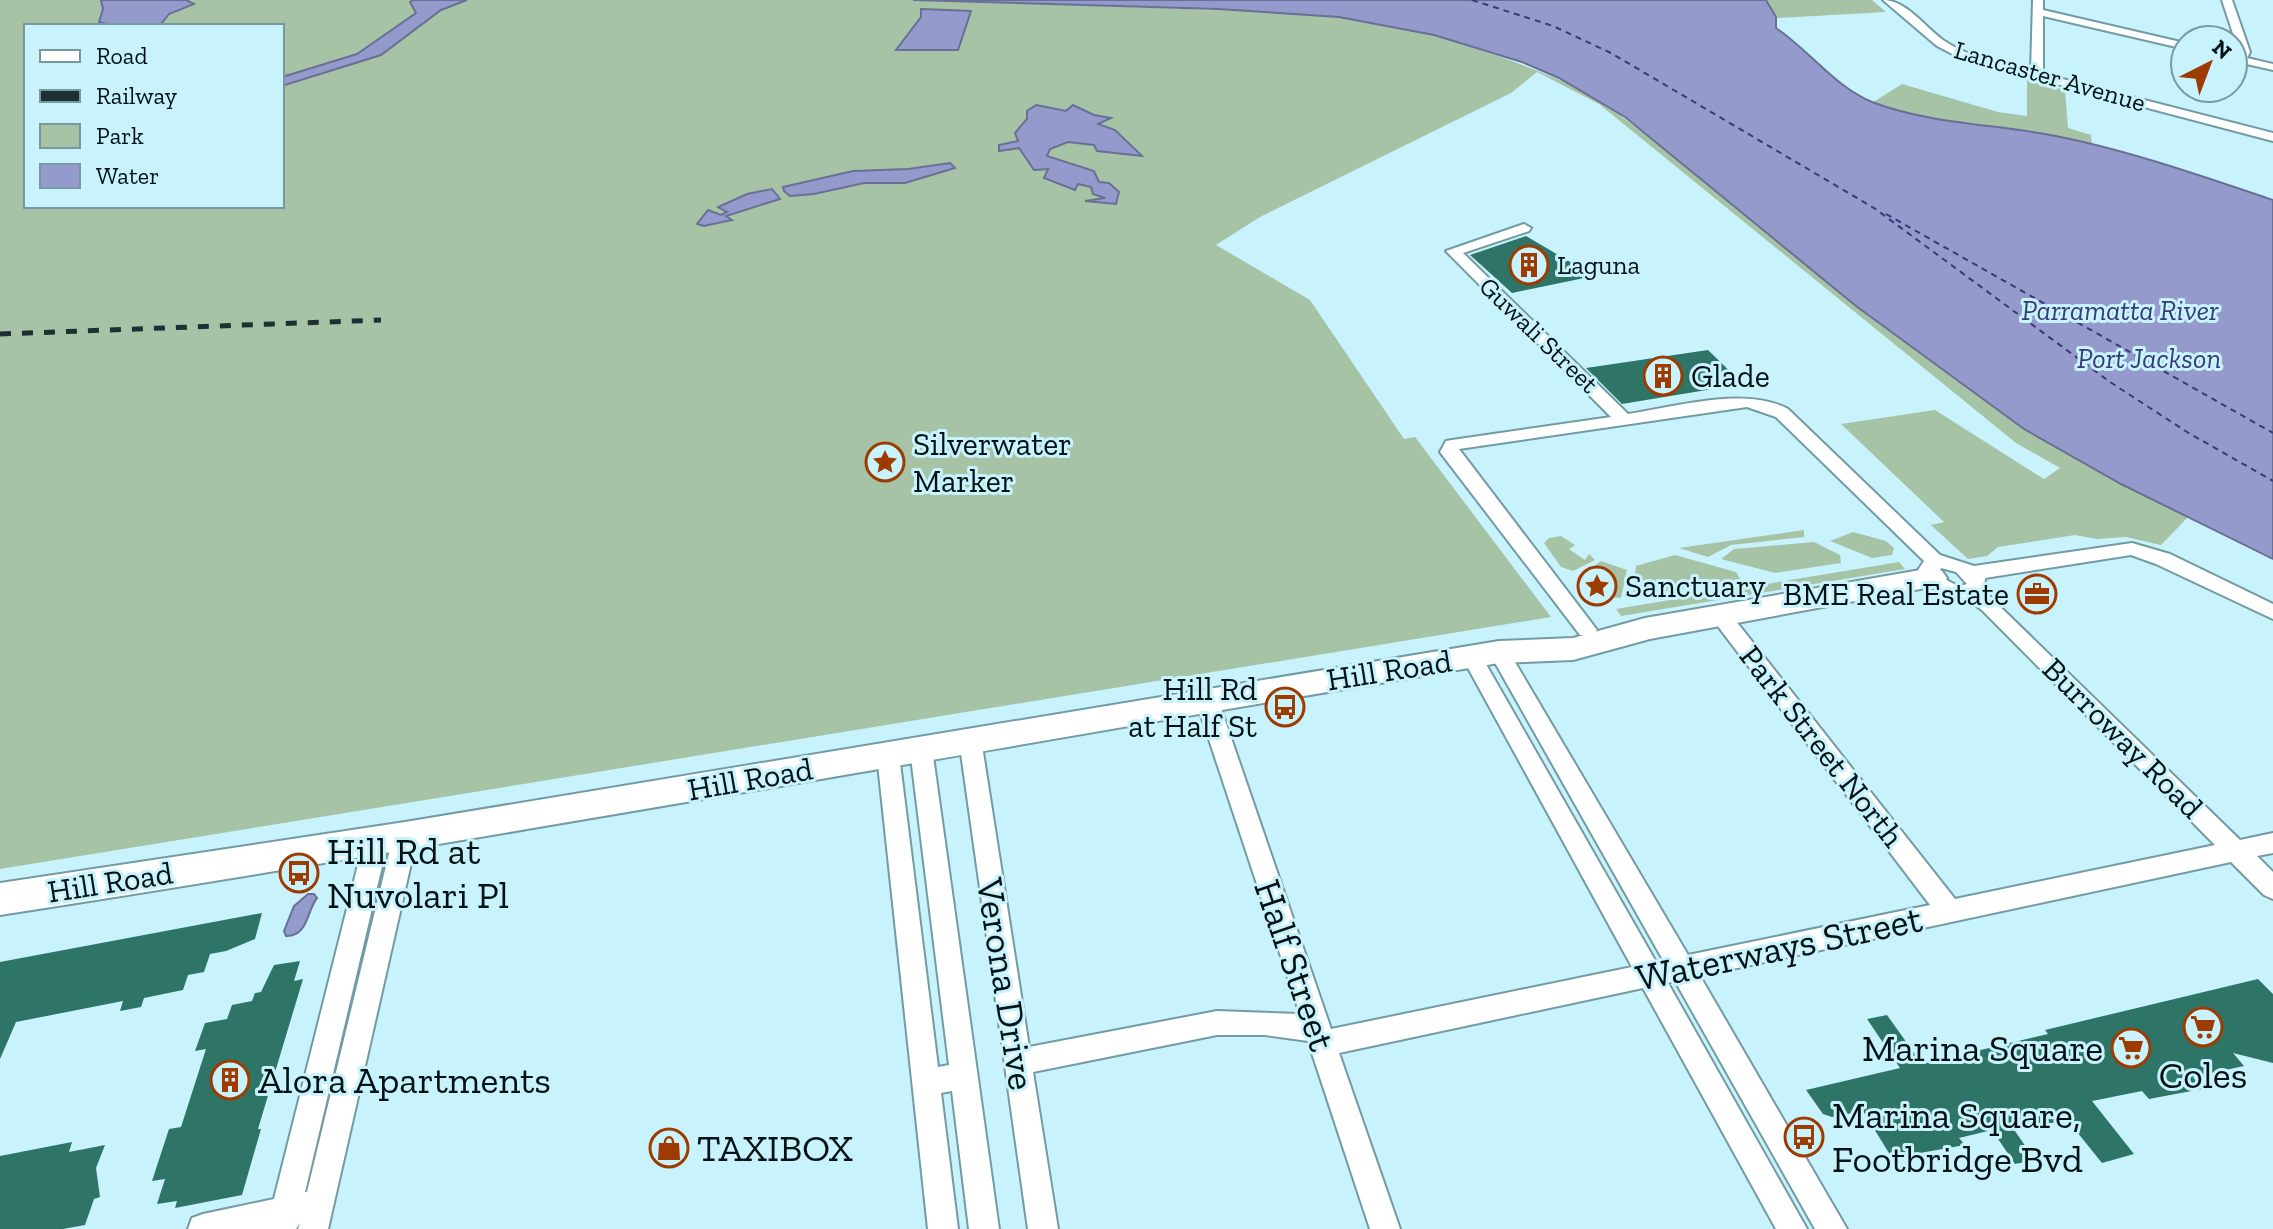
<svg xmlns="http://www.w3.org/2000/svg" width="2273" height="1229" viewBox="0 0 2273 1229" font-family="'Zilla Slab',serif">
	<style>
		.green { fill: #a7c3a6; fill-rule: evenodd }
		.water { fill: #949acc; stroke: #687195; stroke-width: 2 }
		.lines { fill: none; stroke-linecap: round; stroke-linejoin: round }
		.ferry { stroke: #393a78; stroke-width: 2; stroke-dasharray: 6 5; stroke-linecap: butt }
		.building { fill: #2f7567 }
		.street-casing { stroke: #729ba3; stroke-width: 4 }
		.secondary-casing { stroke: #729ba3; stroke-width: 4 }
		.street { fill: #fff; fill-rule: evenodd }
		.secondary { fill: #fff; fill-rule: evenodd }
		.rail { stroke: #1d3034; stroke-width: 5; stroke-dasharray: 11 11; stroke-linecap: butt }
		.labels { text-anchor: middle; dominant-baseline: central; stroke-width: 6; stroke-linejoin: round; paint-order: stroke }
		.far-street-label { font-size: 26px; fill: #031215; stroke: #c8f3fc }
		.far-poi-label { font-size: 26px; fill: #031215; stroke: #c8f3fc; text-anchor: start }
		.far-water-label { font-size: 28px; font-style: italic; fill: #393a78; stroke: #c8f3fc }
		.poi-label { font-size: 32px; fill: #031215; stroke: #c8f3fc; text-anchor: start }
		.street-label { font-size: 32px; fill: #031215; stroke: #c8f3fc }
		.near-poi-label { font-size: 38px; fill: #031215; stroke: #c8f3fc; text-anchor: start }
		.near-street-label { font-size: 38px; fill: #031215; stroke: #c8f3fc }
	</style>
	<rect width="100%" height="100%" fill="#c8f3fc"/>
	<g class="green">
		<path d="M0 0H917L1279 12 1339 17 1434 35 1504 58 1578 87 1594 96 2099 472 2188 517 2161 545 2126 537 2097 539 2075 535 1998 547 1987 556 1968 559 1931 525 1944 522 1841 424 1935 410 2044 479 2060 468 2016 443 1599 104 1537 72 1511 93 1260 217 1216 245 1310 300 1404 439 1415 437 1551 617 0 869ZM26 26H282V206H26Z"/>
		<polygon points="1765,0 1872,0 1886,12 1776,18"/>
		<polygon points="2027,80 2065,90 2068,128 2091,135 2092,145 2054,136 1846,113 1872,103 1902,84 1998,112 2027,116"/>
		<polygon points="1804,530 1804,537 1731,545 1708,557 1679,548"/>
		<polygon points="1853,532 1886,541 1894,548 1892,555 1872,558 1830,541"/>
		<polygon points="1561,536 1575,545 1569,549 1585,560 1589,554 1595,560 1573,571 1561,567 1544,543 1549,538"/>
		<polygon points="1814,542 1840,555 1841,563 1775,573 1721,559 1734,549"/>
		<polygon points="1675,555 1736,572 1740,579 1637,596 1633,593 1636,566"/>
		<polygon points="1601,561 1627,570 1621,598 1592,595 1577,579"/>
		<polygon points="1899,562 1905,569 1621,616 1616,609"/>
	</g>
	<g class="water">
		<polygon points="101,0 186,0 194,4 169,14 161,24 114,26 99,22 103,9"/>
		<polygon points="413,0 467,0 441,10 381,55 282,86 282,77 357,54 416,13 410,2"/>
		<path d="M913 0H1766L1776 17V28C1809 50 1835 87 1872 102 1927 123 1988 124 2045 134 2122 148 2199 175 2273 200V559L2121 484 2024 429 1856 306 1625 117 1559 78 1522 62 1434 35 1339 17 1218 9Z"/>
		<polygon points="921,9 971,11 958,50 896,50 921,17"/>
		<polygon points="1036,105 1066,111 1073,105 1094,115 1111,118 1098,124 1115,130 1142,156 1097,151 1094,145 1068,142 1050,149 1047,156 1094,171 1099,182 1109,183 1119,192 1116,204 1085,201 1105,198 1093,194 1091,187 1078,184 1075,190 1044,178 1048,169 1034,170 1019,148 999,151 999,145 1018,141 1015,133 1027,119 1027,111"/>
		<polygon points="950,163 955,168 905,183 864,183 814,194 790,196 784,191 783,187 853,171 908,169"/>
		<polygon points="772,189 780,199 726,216 732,220 704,226 697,224 708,210 721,215 727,212 718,207 747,194"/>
		<path d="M308 894H314L317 898C307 910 308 937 286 936L284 931 294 906Z"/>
	</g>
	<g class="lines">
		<g class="ferry">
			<polyline points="1472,0 1553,26 1611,53 1874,208 2110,382 2187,432 2273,481"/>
			<polyline points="1886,214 2273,433"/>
		</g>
	</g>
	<g class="building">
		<polygon points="1526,236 1594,276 1512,293 1470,255"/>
		<polygon points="1708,350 1743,384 1622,404 1586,368"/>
		<polygon points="262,913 255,939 226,951 210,954 204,972 188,975 183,990 144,998 141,1007 120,1011 123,1001 16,1022 0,1059 0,962"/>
		<polygon points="300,961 294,981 303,979 258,1129 261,1129 242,1195 175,1208 177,1201 157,1204 165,1179 152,1181 169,1129 181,1127 206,1049 195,1051 205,1023 227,1019 232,1005 252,1001 255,993 261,992 274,965"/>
		<polygon points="2258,979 2273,994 2273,1063 2233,1053 2244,1066 2193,1077 2202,1089 2149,1099 2142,1091 2092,1101 2134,1154 2102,1163 2073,1127 2061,1121 2015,1131 2035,1160 2015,1164 1992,1130 1959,1138 1965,1145 1892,1158 1863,1111 1832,1117 1823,1114 1806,1090 1900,1068 1867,1019 1887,1015 1922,1064 2048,1034 2045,1030"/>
		<polygon points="72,1142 69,1152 105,1145 96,1168 100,1197 94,1199 85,1225 63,1229 0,1229 0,1156"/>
	</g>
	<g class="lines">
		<defs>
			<g id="street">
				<path d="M1883 0C1906 0 1925 27 1943 40 1969 58 2002 63 2031 71L2033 0H2043V10L2185 43V49L2043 16V74L2273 133V141L1962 59 1937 46Z"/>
				<polygon points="2222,0 2232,0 2250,52 2247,58 2273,64 2273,70 2233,61 2233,55 2239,52"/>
				<path d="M1524 224 1531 228 1529 231 1463 253 1628 414C1675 407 1745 386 1788 409L1940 555 1974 566 2132 543 2170 554 2273 604V619L2156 564 2131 555 1985 578 1984 591 2240 840 2273 833V853L2257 856 2273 872V899L2264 895 2231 862 1700 976 1847 1229H1815L1675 981 1668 983 1807 1229H1776L1643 988 1339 1053 1400 1229H1370L1308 1041 1265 1035H1217L1033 1072 1058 1229H1028L959 739 962 733 970 730 978 733 981 739 1029 1047 1217 1011 1300 1014 1196 700 1199 694H1215L1218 700 1331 1029 1632 967 1462 657 1465 652H1479L1656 962 1663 960 1489 652 1492 647H1506L1688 955 1930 905 1714 621 1711 616 1721 609 1728 611 1955 899 2215 845 1982 610C1958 591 1936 603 1918 570L1924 561 1776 417 1747 407 1459 449 1597 630 1594 635H1580L1440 452 1446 441 1452 440 1611 417 1446 251ZM1941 568 1956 572 1967 584C1956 588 1947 581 1939 573Z"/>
				<polygon points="921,740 929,743 932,749 999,1229 969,1229 952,1091 941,1093 958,1229 928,1229 877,755 880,749 888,746 896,749 899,755 938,1067 949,1065 910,749 913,743"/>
				<polygon points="405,827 413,830 417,837 328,1229 298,1229 300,1223 296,1229 188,1229 192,1218 203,1214 274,1199 364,841 368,834 376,831 384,834 388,841 305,1192 307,1192 393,837 397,830"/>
			</g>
			<path id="secondary" d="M1932 568 1942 571 1947 578 1942 585 1650 639 1573 660 1499 663C999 747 501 837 0 915V883L405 822 1499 641 1573 638 1645 618Z"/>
		</defs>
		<use href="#street" class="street-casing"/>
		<use href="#secondary" class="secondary-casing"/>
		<use href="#street" class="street"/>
		<use href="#secondary" class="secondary"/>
		<polyline class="rail" points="0,334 381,320"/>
	</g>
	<defs>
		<symbol id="building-ring" viewBox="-11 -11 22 22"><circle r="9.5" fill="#c8f3fc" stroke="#9e3b00" stroke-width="1.5"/><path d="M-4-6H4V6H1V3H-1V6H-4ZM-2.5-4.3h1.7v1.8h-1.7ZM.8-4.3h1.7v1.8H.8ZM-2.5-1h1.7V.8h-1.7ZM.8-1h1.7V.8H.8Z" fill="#9e3b00"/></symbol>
		<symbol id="sight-ring" viewBox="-11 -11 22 22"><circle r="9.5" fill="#c8f3fc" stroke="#9e3b00" stroke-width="1.5"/><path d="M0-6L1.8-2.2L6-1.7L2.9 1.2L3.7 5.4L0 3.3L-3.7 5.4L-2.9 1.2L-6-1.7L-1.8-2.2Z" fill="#9e3b00"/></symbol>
		<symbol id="office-ring" viewBox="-11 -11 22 22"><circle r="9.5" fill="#c8f3fc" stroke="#9e3b00" stroke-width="1.5"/><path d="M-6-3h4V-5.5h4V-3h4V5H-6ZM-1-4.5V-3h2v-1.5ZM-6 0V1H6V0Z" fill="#9e3b00"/></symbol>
		<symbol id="bus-ring" viewBox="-11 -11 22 22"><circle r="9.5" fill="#c8f3fc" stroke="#9e3b00" stroke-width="1.5"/><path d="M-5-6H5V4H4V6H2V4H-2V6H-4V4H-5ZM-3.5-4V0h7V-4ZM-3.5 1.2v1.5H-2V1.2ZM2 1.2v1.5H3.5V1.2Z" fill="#9e3b00"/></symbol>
		<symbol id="supermarket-ring" viewBox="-11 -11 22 22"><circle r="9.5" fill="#c8f3fc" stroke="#9e3b00" stroke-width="1.5"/><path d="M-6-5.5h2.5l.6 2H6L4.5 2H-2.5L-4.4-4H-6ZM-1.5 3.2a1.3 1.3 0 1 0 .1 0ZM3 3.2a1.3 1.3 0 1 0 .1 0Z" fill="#9e3b00"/></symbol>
		<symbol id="shop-ring" viewBox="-11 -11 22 22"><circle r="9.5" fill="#c8f3fc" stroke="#9e3b00" stroke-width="1.5"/><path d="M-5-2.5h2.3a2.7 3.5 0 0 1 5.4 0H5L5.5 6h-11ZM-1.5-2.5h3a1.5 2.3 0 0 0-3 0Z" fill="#9e3b00"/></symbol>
	</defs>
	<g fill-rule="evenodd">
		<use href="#building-ring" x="1507" y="243" width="44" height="44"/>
		<use href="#building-ring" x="1641" y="354" width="44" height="44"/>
		<use href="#sight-ring" x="863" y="440" width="44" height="44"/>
		<use href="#sight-ring" x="1575" y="564" width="44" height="44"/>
		<use href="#office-ring" x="2015" y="572" width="44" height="44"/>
		<use href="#bus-ring" x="1263" y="685" width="44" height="44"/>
		<use href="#bus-ring" x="277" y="851" width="44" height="44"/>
		<use href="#supermarket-ring" x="2181" y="1005" width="44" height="44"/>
		<use href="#supermarket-ring" x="2109" y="1026" width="44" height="44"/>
		<use href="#building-ring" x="208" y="1058" width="44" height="44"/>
		<use href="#bus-ring" x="1782" y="1115" width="44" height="44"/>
		<use href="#shop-ring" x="647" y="1126" width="44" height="44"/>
	</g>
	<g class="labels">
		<g class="far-street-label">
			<text transform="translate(2050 76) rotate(16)">Lancaster Avenue</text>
			<text transform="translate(1539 335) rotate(44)">Guwali Street</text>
		</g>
		<g class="far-poi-label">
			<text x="1557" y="265">Laguna</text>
		</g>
		<g class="far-water-label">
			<text x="2120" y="310">Parramatta River</text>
			<text x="2149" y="358">Port Jackson</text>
		</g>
		<g class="poi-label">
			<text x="1691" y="376">Glade</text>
			<text x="913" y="444">Silverwater<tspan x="913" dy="37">Marker</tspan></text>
			<text x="1625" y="586">Sanctuary</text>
			<text x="2009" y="594" text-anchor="end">BME Real Estate</text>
			<text x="1257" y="689" text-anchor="end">Hill Rd<tspan x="1257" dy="37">at Half St</tspan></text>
		</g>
		<g class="street-label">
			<text transform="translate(1389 670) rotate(-9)">Hill Road</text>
			<text transform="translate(2123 738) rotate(45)">Burroway Road</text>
			<text transform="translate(1822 746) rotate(52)">Park Street North</text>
			<text transform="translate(750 779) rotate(-10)">Hill Road</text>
			<text transform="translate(110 882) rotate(-9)">Hill Road</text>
		</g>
		<g class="near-poi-label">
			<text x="327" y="851">Hill Rd at<tspan x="327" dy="44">Nuvolari Pl</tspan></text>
			<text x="2103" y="1048" text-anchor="end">Marina Square</text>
			<text x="2203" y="1075" text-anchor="middle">Coles</text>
			<text x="258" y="1080">Alora Apartments</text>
			<text x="1832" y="1115">Marina Square,<tspan x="1832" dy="44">Footbridge Bvd</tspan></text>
			<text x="697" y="1148">TAXIBOX</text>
		</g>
		<g class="near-street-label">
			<text transform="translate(1779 948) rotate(-12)">Waterways Street</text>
			<text transform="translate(1295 965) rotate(71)">Half Street</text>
			<text transform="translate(1006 984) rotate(81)">Verona Drive</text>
		</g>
	</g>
	<rect x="24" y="24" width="260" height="184" fill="#c8f3fc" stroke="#7999a0" stroke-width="2"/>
	<rect x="40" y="50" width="40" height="12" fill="#ffffff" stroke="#7999a0" stroke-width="2"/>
	<text x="96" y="64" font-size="24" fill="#031215">Road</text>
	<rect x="40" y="90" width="40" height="12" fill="#1d3034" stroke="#7999a0" stroke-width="2"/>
	<text x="96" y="104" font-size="24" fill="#031215">Railway</text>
	<rect x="40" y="124" width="40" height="24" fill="#a7c3a6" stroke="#7999a0" stroke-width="2"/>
	<text x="96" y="144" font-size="24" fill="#031215">Park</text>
	<rect x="40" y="164" width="40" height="24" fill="#949acc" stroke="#7999a0" stroke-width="2"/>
	<text x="96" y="184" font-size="24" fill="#031215">Water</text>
	<g transform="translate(2209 64) rotate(42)"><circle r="38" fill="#c8f3fc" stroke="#7999a0" stroke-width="2"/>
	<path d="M0-6L14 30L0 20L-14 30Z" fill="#9e3b00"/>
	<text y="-12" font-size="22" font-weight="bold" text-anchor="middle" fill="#031215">N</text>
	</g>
</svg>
